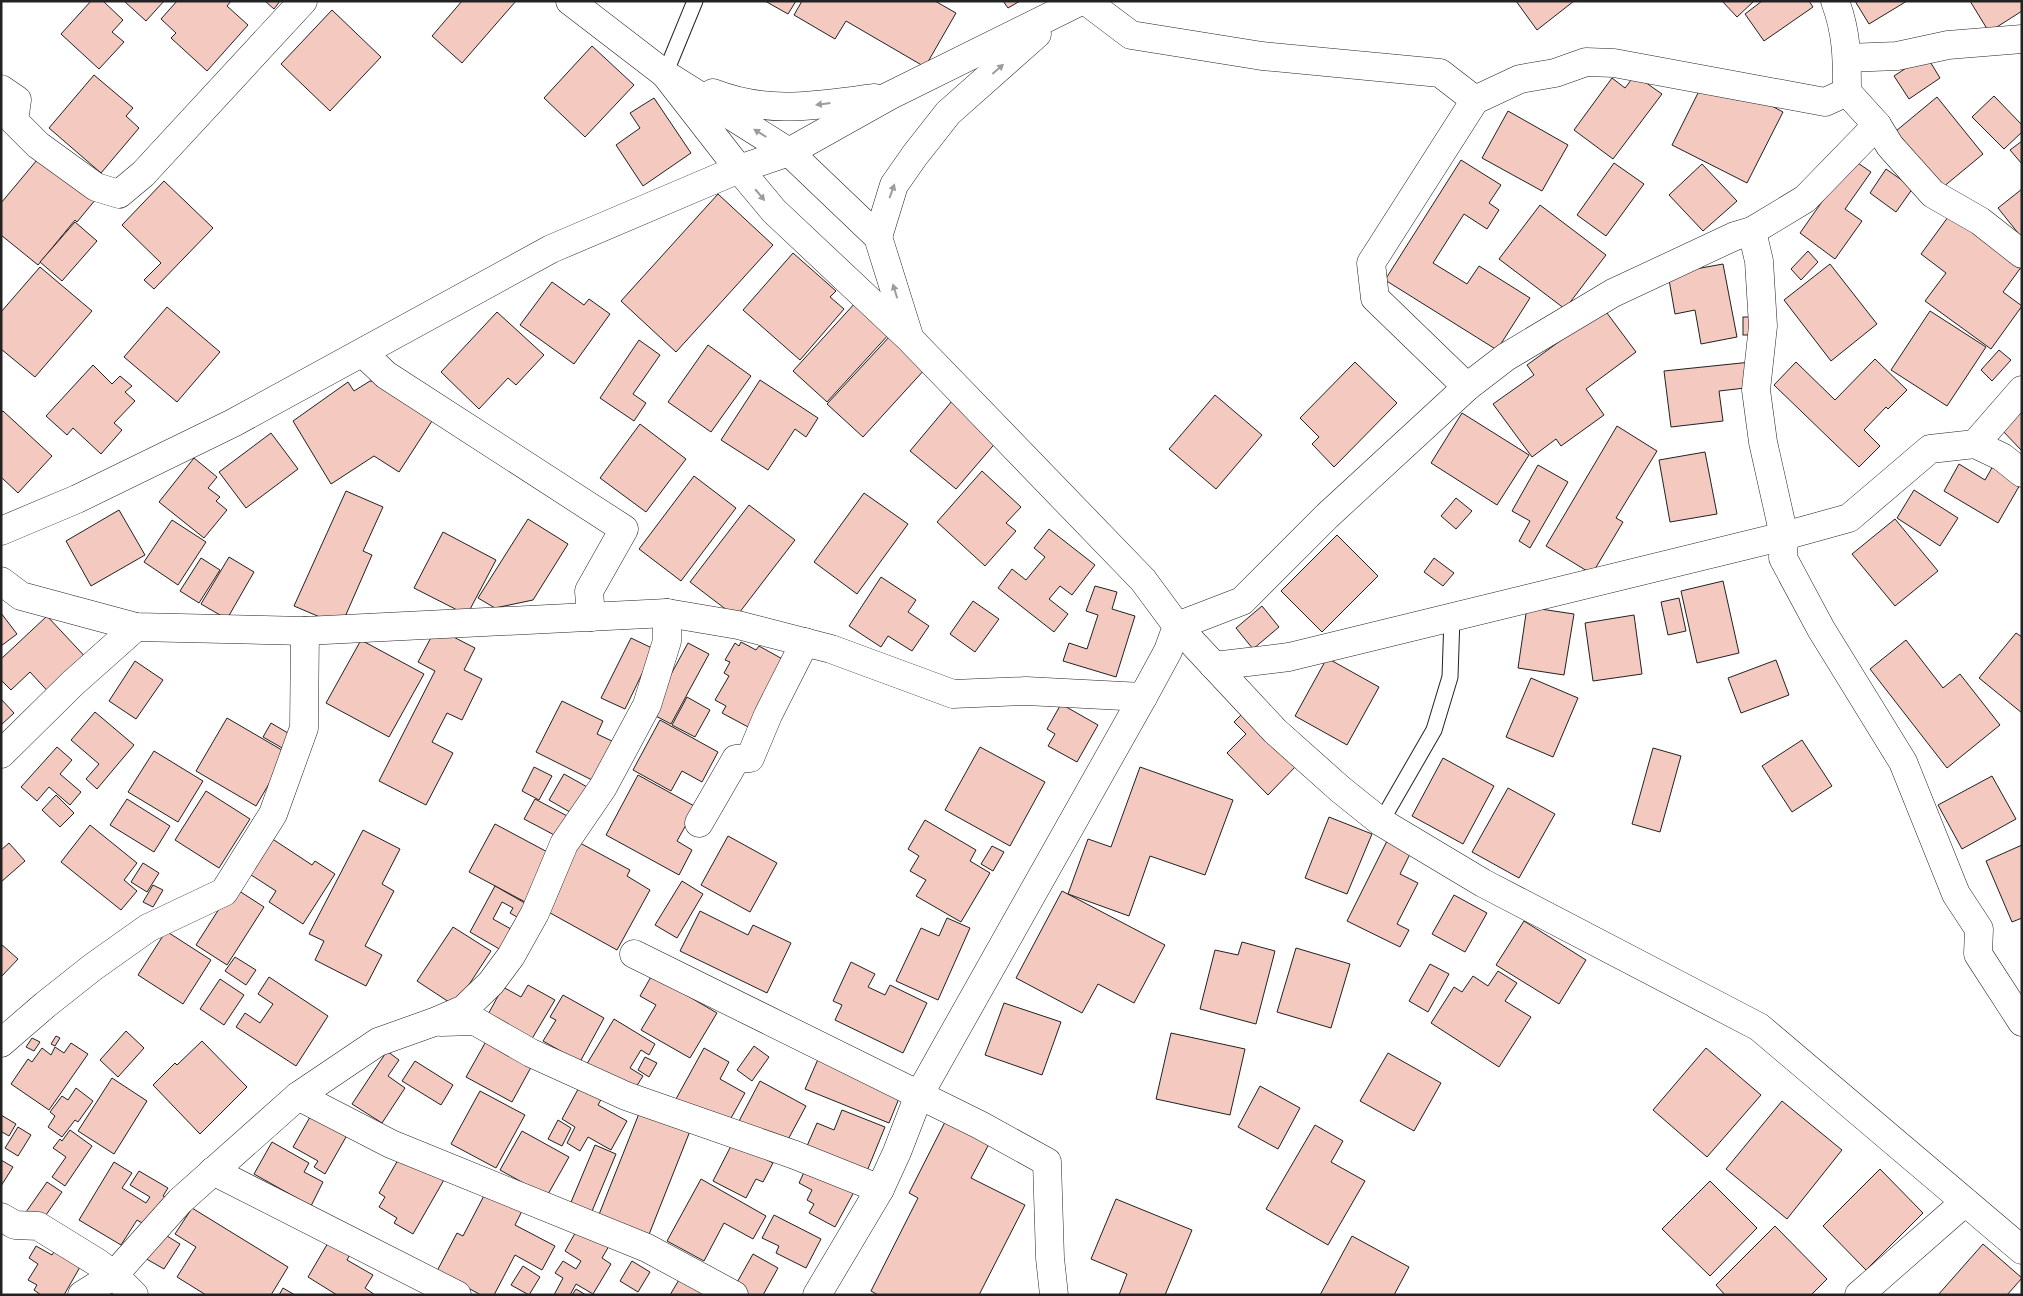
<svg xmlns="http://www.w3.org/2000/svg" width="2023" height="1296" viewBox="0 0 2023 1296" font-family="Roboto,sans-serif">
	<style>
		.building { fill: #f3c9c0; stroke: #222 }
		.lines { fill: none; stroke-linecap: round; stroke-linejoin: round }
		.lane-casing { stroke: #222; stroke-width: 17 }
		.street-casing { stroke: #222; stroke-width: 29 }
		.secondary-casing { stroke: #222; stroke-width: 29 }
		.lane { stroke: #fff; stroke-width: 15 }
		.street { stroke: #fff; stroke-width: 28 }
		.secondary { stroke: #fff; stroke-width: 28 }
		.oneway { fill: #9c9c9c }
	</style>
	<rect width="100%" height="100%" fill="#fff"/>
	<g class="building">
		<polygon points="91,1 103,1 123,20 112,32 124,42 99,69 61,34"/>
		<polygon points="124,1 164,1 146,21"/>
		<polygon points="177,1 231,1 227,6 248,25 207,71 171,38 176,33 161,19"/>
		<polygon points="265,1 280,1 274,9"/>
		<polygon points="462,1 516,1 462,63 432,36"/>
		<polygon points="765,1 796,1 788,14"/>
		<polygon points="802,1 935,1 956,13 925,67 846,21 835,39 794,15"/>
		<polygon points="1003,1 1020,1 1008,8"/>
		<polygon points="1516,1 1574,1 1537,30"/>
		<polygon points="1722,1 1754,1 1737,17"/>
		<polygon points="1762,1 1809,1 1813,7 1764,41 1745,14"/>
		<polygon points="1855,1 1907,1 1869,24"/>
		<polygon points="1970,1 2022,1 2022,11 1989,32"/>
		<polygon points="332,10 381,57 330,111 281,64"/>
		<polygon points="592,46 634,85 585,137 544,98"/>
		<polygon points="1926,55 1940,78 1909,99 1894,76"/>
		<polygon points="94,75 133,108 126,116 139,128 101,173 49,128"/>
		<polygon points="1635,75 1662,94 1613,159 1574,130 1612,78 1625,88"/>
		<polygon points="1703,83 1737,100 1742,90 1783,112 1747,183 1672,145"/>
		<polygon points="1994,96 2022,125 2022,132 2004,149 1972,117"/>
		<polygon points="1937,97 1983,154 1942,188 1896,131"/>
		<polygon points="654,98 691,153 643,186 616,145 640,128 630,113"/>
		<polygon points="1508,111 1568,145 1542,191 1482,158"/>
		<polygon points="2022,141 2022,164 2010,150"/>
		<polygon points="42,154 96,199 77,222 75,220 38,265 1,235 1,203"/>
		<polygon points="1852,159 1871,172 1845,209 1862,221 1835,259 1800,233"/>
		<polygon points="1461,160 1501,185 1489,203 1499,210 1487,229 1464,214 1433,263 1467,284 1479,266 1530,298 1497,350 1385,280"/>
		<polygon points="1614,163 1644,184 1606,236 1577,215"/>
		<polygon points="1702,164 1737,201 1703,231 1669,195"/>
		<polygon points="1886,169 1913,188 1896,212 1870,193"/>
		<polygon points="164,181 213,228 154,289 144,280 161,263 122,225"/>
		<polygon points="2022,189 2022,238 1998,208"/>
		<polygon points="718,194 773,245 676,352 621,301"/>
		<polygon points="1540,205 1606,255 1565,309 1499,259"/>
		<polygon points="1951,213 2022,266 2003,292 2022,306 1991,349 1925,301 1946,273 1921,254"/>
		<polygon points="75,222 97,241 62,281 40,262"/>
		<polygon points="1808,251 1818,262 1801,280 1791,269"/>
		<polygon points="793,253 836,291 830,297 844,309 800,360 743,310"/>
		<polygon points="1723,264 1737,337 1701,344 1695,310 1675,314 1668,274"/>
		<polygon points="1830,264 1877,324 1831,361 1784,300"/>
		<polygon points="40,267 92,311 35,377 1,349 1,312"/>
		<polygon points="552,282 584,305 589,299 610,314 574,364 520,325"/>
		<polygon points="856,302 890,333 827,402 793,371"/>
		<polygon points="167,307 220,352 177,402 124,357"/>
		<polygon points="1604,309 1636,352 1586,389 1604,415 1561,446 1556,439 1532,457 1493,404 1534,375 1527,365"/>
		<polygon points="1930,311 1986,347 1947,406 1891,370"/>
		<polygon points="497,312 544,355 516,385 508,378 479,409 441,372"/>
		<rect x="1743" y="317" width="18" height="18"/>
		<polygon points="891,335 926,368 863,437 827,404"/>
		<polygon points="639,340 660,355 633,394 646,403 634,421 600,398"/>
		<polygon points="708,345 751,376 711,432 668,402"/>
		<polygon points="1999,350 2011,360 1992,381 1981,370"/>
		<polygon points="1875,359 1907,390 1888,409 1886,407 1864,430 1880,446 1859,467 1774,385 1796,362 1835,400"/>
		<polygon points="1355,362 1397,403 1334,467 1312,444 1319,437 1300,418"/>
		<polygon points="1751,362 1754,387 1719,391 1723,421 1671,427 1664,371"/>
		<polygon points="93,365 112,384 120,376 132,386 125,392 135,401 114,423 122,430 101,454 73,428 67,435 46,416"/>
		<polygon points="760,380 818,418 806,437 795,429 768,470 721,440"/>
		<polygon points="370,381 380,382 432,421 399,472 374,456 331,484 293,421 348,382 354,391"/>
		<polygon points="1215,395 1262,435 1216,489 1169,449"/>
		<polygon points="952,401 998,440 956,489 910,451"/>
		<polygon points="2022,410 2022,451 2001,429"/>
		<polygon points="3,411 52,456 18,493 1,477 1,413"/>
		<polygon points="1462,413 1529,455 1497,505 1431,463"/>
		<polygon points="640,424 686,459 646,512 600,478"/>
		<polygon points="1617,426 1657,451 1616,518 1623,522 1592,574 1546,546"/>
		<polygon points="271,433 298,469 246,508 219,472"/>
		<polygon points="1705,452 1717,514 1670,522 1659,460"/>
		<polygon points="194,458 217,477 208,488 220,497 216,501 227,510 204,538 159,502"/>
		<polygon points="1959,464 1985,480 1993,466 2021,483 1998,523 1944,491"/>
		<polygon points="1538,465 1568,482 1530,548 1519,541 1530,521 1512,511"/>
		<polygon points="982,471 1021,507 1006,523 1016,531 985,566 937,522"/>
		<polygon points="694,476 736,508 681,581 639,549"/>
		<polygon points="1914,490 1958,518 1940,546 1897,518"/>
		<polygon points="346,491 383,507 363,551 372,555 341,626 294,606"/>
		<polygon points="864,493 908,524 857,594 814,562"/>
		<polygon points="1456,498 1472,511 1456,529 1441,516"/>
		<polygon points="749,505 795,540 736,617 690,582"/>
		<polygon points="119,510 145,555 91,586 66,541"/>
		<polygon points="528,519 568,544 533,600 495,608 478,598"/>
		<polygon points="1895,519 1938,571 1895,606 1852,554"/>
		<polygon points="172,520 206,542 178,585 144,562"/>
		<polygon points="1049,529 1095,565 1072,595 1060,586 1049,599 1068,614 1054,632 998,588 1012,569 1026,580 1045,557 1034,548"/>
		<polygon points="443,532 496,560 467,615 414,588"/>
		<polygon points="1337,535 1378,576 1322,632 1281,591"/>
		<polygon points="229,557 254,572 227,619 201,604"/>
		<polygon points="201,558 220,570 199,603 180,591"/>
		<polygon points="1434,558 1454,573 1443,586 1424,572"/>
		<polygon points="881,577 916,600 908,612 929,626 912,651 888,636 881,647 849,626"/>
		<polygon points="1723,581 1739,653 1697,663 1681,591"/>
		<polygon points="1095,586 1117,592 1112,609 1135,616 1116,677 1063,661 1069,643 1087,649 1098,615 1086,611"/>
		<polygon points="1679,598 1686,631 1668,635 1661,602"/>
		<polygon points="973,601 999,619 975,652 950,634"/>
		<polygon points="1262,606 1279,627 1253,649 1236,628"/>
		<polygon points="1527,607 1574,614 1564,675 1518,668"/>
		<polygon points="1,613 17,634 1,646"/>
		<polygon points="1634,615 1642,674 1593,681 1585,623"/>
		<polygon points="47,616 91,663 54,698 30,672 11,690 1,680 1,659"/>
		<polygon points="436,628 475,648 464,670 482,679 462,720 447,713 432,742 453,753 426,805 379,781 435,671 418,662"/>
		<polygon points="2016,633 2022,637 2022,713 1979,678"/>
		<polygon points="631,638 654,649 625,709 601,698"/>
		<polygon points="361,640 424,674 389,737 326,703"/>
		<polygon points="1906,640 1943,688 1960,674 2000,725 1947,768 1870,669"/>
		<polygon points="741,642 756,650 759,646 786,661 750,728 722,713 726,706 715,700 729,676 724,673 730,662 725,660 735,643 739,646"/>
		<polygon points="688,643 709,654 671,724 650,713"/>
		<polygon points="1327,658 1379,687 1347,745 1295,716"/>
		<polygon points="1776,660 1789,695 1741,713 1728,678"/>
		<polygon points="135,661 163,680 136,719 109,701"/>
		<polygon points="1531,678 1578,698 1553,757 1506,737"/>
		<polygon points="687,697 710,710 695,737 672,725"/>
		<polygon points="1,699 14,713 1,725"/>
		<polygon points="562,701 603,721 597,734 614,742 594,781 536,752"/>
		<polygon points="1061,704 1098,725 1077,762 1048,746 1055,734 1047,729"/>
		<polygon points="1245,711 1298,764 1268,795 1227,753 1246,734 1234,722"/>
		<polygon points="95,712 134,745 97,789 86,779 99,764 71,740"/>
		<polygon points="227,718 287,753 256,806 196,771"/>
		<polygon points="660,720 718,752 702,782 682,771 671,791 633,770"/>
		<polygon points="271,723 298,739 291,753 263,737"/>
		<polygon points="1802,740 1832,786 1792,812 1762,766"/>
		<polygon points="57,747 72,760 60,774 81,792 70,805 49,787 37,801 21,787"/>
		<polygon points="980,747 1045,782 1010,846 945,810"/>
		<polygon points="1653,748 1681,756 1660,832 1632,824"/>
		<polygon points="154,751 203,781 178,822 128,792"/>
		<polygon points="1443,758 1494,786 1463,844 1412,816"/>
		<polygon points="534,767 552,776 539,800 522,791"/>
		<polygon points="1140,767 1233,800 1205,875 1150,856 1129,916 1068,894 1088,839 1111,847"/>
		<polygon points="564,774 589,788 575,815 549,800"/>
		<polygon points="638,775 696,807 677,841 692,850 679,875 606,835"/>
		<polygon points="1992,776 2016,819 1962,849 1938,805"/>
		<polygon points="1508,788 1555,814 1519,878 1472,852"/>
		<polygon points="206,791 250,819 219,868 175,840"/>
		<polygon points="56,795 74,813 60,827 42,810"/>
		<polygon points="127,799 170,826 154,852 110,825"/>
		<polygon points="535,799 571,818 560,838 524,819"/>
		<polygon points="1329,817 1372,834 1347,894 1305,878"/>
		<polygon points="925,820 976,850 970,861 990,873 961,922 916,896 926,880 910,871 919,856 908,849"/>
		<polygon points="495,824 553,855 527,903 469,872"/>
		<polygon points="90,825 137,863 124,880 137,891 121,910 61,862"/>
		<polygon points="363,830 400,849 382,884 394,891 365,946 382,955 366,986 315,960 324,941 309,934"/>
		<polygon points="728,836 777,863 750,912 701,885"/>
		<polygon points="271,838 312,865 315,861 335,874 303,924 269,902 276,891 248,873"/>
		<polygon points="1388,839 1412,850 1400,874 1418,883 1397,924 1409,930 1400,947 1347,921"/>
		<polygon points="9,843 25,861 1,882 1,850"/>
		<polygon points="580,843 630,870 627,876 650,890 617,950 543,909"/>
		<polygon points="2022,845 2022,918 2012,922 1986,861"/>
		<polygon points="992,846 1004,852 993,871 981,864"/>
		<polygon points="143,863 159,873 147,892 131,882"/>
		<polygon points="682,881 703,894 677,938 655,925"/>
		<polygon points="153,885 163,890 153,907 143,902"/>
		<polygon points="495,886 530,906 522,920 510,913 513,908 502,902 493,919 520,934 508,954 470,932"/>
		<polygon points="233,887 264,907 227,965 196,945"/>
		<polygon points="1062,891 1165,945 1134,1003 1098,984 1082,1013 1016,978"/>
		<polygon points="1454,895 1487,913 1465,952 1432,934"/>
		<polygon points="700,911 748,935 753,925 791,943 767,993 680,951"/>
		<polygon points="947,918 970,928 938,1000 896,981 921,928 939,936"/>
		<polygon points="1524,921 1586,960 1559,1004 1496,965"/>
		<polygon points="453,927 491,951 455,1006 417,981"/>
		<polygon points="166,931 211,960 183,1004 138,975"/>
		<polygon points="1242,942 1275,951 1256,1024 1200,1009 1215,950 1238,955"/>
		<polygon points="1,944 18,959 1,977"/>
		<polygon points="1296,948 1350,964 1331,1028 1277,1012"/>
		<polygon points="235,957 256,970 246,985 225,971"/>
		<polygon points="851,962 875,974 868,987 885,995 890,985 927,1003 903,1053 835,1020 842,1005 833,1001"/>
		<polygon points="1430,964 1449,974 1428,1012 1409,1001"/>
		<polygon points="1498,971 1517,983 1505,1001 1531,1017 1499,1067 1431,1023 1454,987 1462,992 1473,976 1488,986"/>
		<polygon points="652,975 717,1013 690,1058 641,1030 656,1005 640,996"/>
		<polygon points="269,977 328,1016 296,1066 236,1027 245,1013 260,1023 273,1004 258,994"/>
		<polygon points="220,979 244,995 224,1025 200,1009"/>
		<polygon points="528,985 555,1000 530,1042 486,1018 503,987 521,997"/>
		<polygon points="563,995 604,1018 580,1062 543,1041 556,1020 550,1017"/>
		<polygon points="1004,1003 1061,1022 1042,1075 985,1055"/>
		<polygon points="614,1019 655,1044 649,1055 641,1050 630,1068 643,1076 631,1095 585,1067"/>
		<polygon points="126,1031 144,1048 118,1077 100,1060"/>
		<polygon points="1171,1033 1245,1049 1230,1115 1156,1099"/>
		<polygon points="56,1036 60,1038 55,1046 51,1044"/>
		<polygon points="489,1036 535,1060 512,1102 466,1077"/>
		<polygon points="32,1038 40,1042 34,1051 26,1047"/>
		<polygon points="202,1041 247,1087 200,1134 153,1085 175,1063 177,1065"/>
		<polygon points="71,1043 88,1054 49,1110 11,1084 28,1059 32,1062 42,1048 51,1055 55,1047 64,1053"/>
		<polygon points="754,1046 769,1057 752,1081 737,1070"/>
		<polygon points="704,1048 729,1062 720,1079 745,1093 726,1127 676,1099"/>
		<polygon points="1706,1048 1761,1095 1707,1157 1653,1110"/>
		<polygon points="387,1051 399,1060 388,1076 405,1088 382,1123 352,1104"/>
		<polygon points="1388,1053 1441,1083 1414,1131 1360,1101"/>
		<polygon points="645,1057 657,1063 649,1077 638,1070"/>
		<polygon points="819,1057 902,1091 889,1123 805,1089"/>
		<polygon points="415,1061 453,1085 441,1105 402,1081"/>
		<polygon points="112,1078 147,1101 114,1154 78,1131"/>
		<polygon points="583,1080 605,1092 598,1105 627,1121 611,1150 588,1137 580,1151 567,1143 575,1127 562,1119"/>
		<polygon points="760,1081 806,1106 784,1147 738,1123"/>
		<polygon points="1260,1086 1300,1108 1278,1149 1238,1127"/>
		<polygon points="76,1088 93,1101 78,1122 75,1120 62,1137 48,1127 55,1116 50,1112 62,1096 68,1100"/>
		<polygon points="480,1091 525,1115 496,1168 451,1144"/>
		<polygon points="1782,1101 1842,1150 1787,1219 1726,1169"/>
		<polygon points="642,1106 692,1126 648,1237 598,1217"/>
		<polygon points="314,1110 342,1126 346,1137 325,1174 314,1167 318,1161 293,1147"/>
		<polygon points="842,1110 885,1127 867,1171 807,1146 817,1123 834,1130"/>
		<polygon points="1,1115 16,1124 9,1136 2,1132 1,1134"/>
		<polygon points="558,1120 571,1128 562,1146 548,1139"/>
		<polygon points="945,1122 989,1144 971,1178 1025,1205 979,1295 878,1295 871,1291 918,1198 909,1193"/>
		<polygon points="1315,1125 1343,1141 1331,1162 1365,1181 1328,1245 1266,1209"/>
		<polygon points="18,1127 31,1135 18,1156 5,1148"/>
		<polygon points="70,1130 92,1146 65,1186 52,1177 66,1157 53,1148 60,1139 62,1141"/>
		<polygon points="522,1131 569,1157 547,1196 500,1170"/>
		<polygon points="272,1142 309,1163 304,1172 323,1182 311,1206 254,1174"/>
		<polygon points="733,1142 773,1163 763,1182 756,1179 746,1198 713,1181"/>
		<polygon points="595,1145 616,1154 590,1216 569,1207"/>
		<polygon points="402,1153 445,1178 413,1234 394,1223 397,1218 379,1207 385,1197 379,1193"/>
		<polygon points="1,1160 13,1167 1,1186"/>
		<polygon points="114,1162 132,1173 122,1188 146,1203 150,1197 130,1185 139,1171 168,1188 163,1196 167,1198 149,1227 137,1220 121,1245 79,1220"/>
		<polygon points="807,1166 854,1192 835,1227 809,1213 814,1204 807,1200 812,1190 799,1183"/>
		<polygon points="1880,1169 1923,1213 1866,1270 1823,1226"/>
		<polygon points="701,1179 766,1216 753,1239 724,1223 704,1261 667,1241"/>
		<polygon points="1710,1181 1757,1228 1710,1276 1662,1229"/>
		<polygon points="47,1182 62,1192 46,1215 66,1228 26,1212"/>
		<polygon points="488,1188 524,1207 515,1225 555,1246 542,1270 515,1255 494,1295 481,1295 437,1271 457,1233 463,1236"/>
		<polygon points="1116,1199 1192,1230 1165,1295 1119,1295 1127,1274 1091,1259"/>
		<polygon points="192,1208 288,1267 271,1295 206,1295 177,1277 196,1247 175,1234"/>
		<polygon points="774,1215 821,1239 806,1268 776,1253 779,1246 762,1238"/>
		<polygon points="1775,1226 1827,1279 1811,1295 1725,1295 1716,1285"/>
		<polygon points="578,1228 609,1246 602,1258 611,1264 593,1294 576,1284 570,1295 554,1295 563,1278 555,1273 563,1261 576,1269 581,1261 565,1251"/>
		<polygon points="159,1231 180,1244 164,1269 143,1257"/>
		<polygon points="332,1236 353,1249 347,1260 373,1275 365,1288 375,1295 337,1295 308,1277"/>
		<polygon points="1352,1236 1409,1267 1394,1295 1320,1295"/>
		<polygon points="1983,1244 2022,1278 2007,1295 1938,1295"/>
		<polygon points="58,1245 84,1260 64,1295 41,1295 34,1290 37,1285 28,1280 38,1264 29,1258 36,1246 52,1255"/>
		<polygon points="753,1254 778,1268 763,1295 750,1295 735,1286"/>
		<polygon points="632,1261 650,1272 638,1292 620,1281"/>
		<polygon points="523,1266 540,1277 529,1295 511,1285"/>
		<polygon points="683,1273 720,1295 670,1295"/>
		<polygon points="283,1288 295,1295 279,1295"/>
		<polygon points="576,1289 586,1295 572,1295"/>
	</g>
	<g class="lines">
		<defs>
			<g id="lane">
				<polyline points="665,74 695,1"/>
				<polyline points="1381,822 1434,730 1450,677 1452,617"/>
			</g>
			<g id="street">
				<polyline points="1086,1 1131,35 1262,56 1440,73 1475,100"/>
				<path d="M1835 1C1847 33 1847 58 1847 92L1877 125 1805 199 1752 231 1735 236 1613 293 1506 357 1467 387 1327 516 1242 601 1177 626 1275 731 1340 789 1381 822 1483 883 1759 1027 2022 1250"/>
				<polyline points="1847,58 1897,56 1948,45 2022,39"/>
				<polyline points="1,89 17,100 14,121 38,145 96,187 119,194 143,174 303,1"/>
				<polyline points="1877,125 1890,146 1933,194 1980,221 2022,254"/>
				<polyline points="1752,231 1759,261 1763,326 1756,390 1763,442 1784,536 1783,558 1821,629 1903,762 1956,894 1979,929 1978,954 2022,1022"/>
				<polyline points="363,353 386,375 624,529 589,591 591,617"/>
				<polyline points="1467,387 1375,298 1371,263 1475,100 1520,79 1555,73 1586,62 1614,63 1825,102 1847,92"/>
				<polyline points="1975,444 2022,390"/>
				<polyline points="1,581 21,596 136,627 305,631 667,613 738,625 831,649 953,694 1026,691 1143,697"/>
				<polyline points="1214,666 1289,657 1784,536 1849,518 1930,449 1975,444 2002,457 2022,473"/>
				<polyline points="1,754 73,683 136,627"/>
				<polyline points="699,823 736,759 750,758 768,715 805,642"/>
				<polyline points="634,954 980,1125 1047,1162 1050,1258 1054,1295"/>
				<polyline points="441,1022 475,1021 531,1053 626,1096 795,1155 880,1189"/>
				<polyline points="1,1043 45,1005 93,967 148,928 224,892 273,814 304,728 305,631"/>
				<polyline points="298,1096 391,1144 647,1248 734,1295"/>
				<polyline points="213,1171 457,1295"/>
				<polyline points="1,1217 15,1225 38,1226 98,1263 114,1275 134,1295"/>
				<polyline points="82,1295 114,1275 180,1201 298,1096 378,1042 434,1022 464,1009 491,983 511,956 535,913 564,844 603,787 647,705 667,641 667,613"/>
				<polyline points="1859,1295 1965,1202"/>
			</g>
			<g id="secondary">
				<polyline points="570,1 665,74 789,152 878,237 909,336"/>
				<polyline points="665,74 739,169 774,211 909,338 1143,580 1177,626 1168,651 1143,697 919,1095 897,1152 880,1189 817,1295"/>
				<path d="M713 93C770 115 817 105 875 98"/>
				<polyline points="878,237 894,185 915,155 948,113 1037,34"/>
				<polyline points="1,531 77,499 233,423 551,249 739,169 789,152 889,96 1081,1"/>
			</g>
		</defs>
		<use href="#lane" class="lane-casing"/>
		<use href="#street" class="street-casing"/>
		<use href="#secondary" class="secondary-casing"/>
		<use href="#lane" class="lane"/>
		<use href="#street" class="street"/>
		<use href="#secondary" class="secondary"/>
	</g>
	<defs><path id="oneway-solid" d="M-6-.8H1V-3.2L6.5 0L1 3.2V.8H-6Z" transform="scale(1.25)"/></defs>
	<g class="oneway">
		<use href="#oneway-solid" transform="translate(998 69) rotate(-41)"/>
		<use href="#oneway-solid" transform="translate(823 104) rotate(173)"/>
		<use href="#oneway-solid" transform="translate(760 133) rotate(-148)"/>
		<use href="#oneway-solid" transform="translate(892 191) rotate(-70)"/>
		<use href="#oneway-solid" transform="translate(760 195) rotate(50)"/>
		<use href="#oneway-solid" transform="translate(895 291) rotate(-107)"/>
	</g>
	<rect width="2023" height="1296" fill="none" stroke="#222222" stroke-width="5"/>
</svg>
